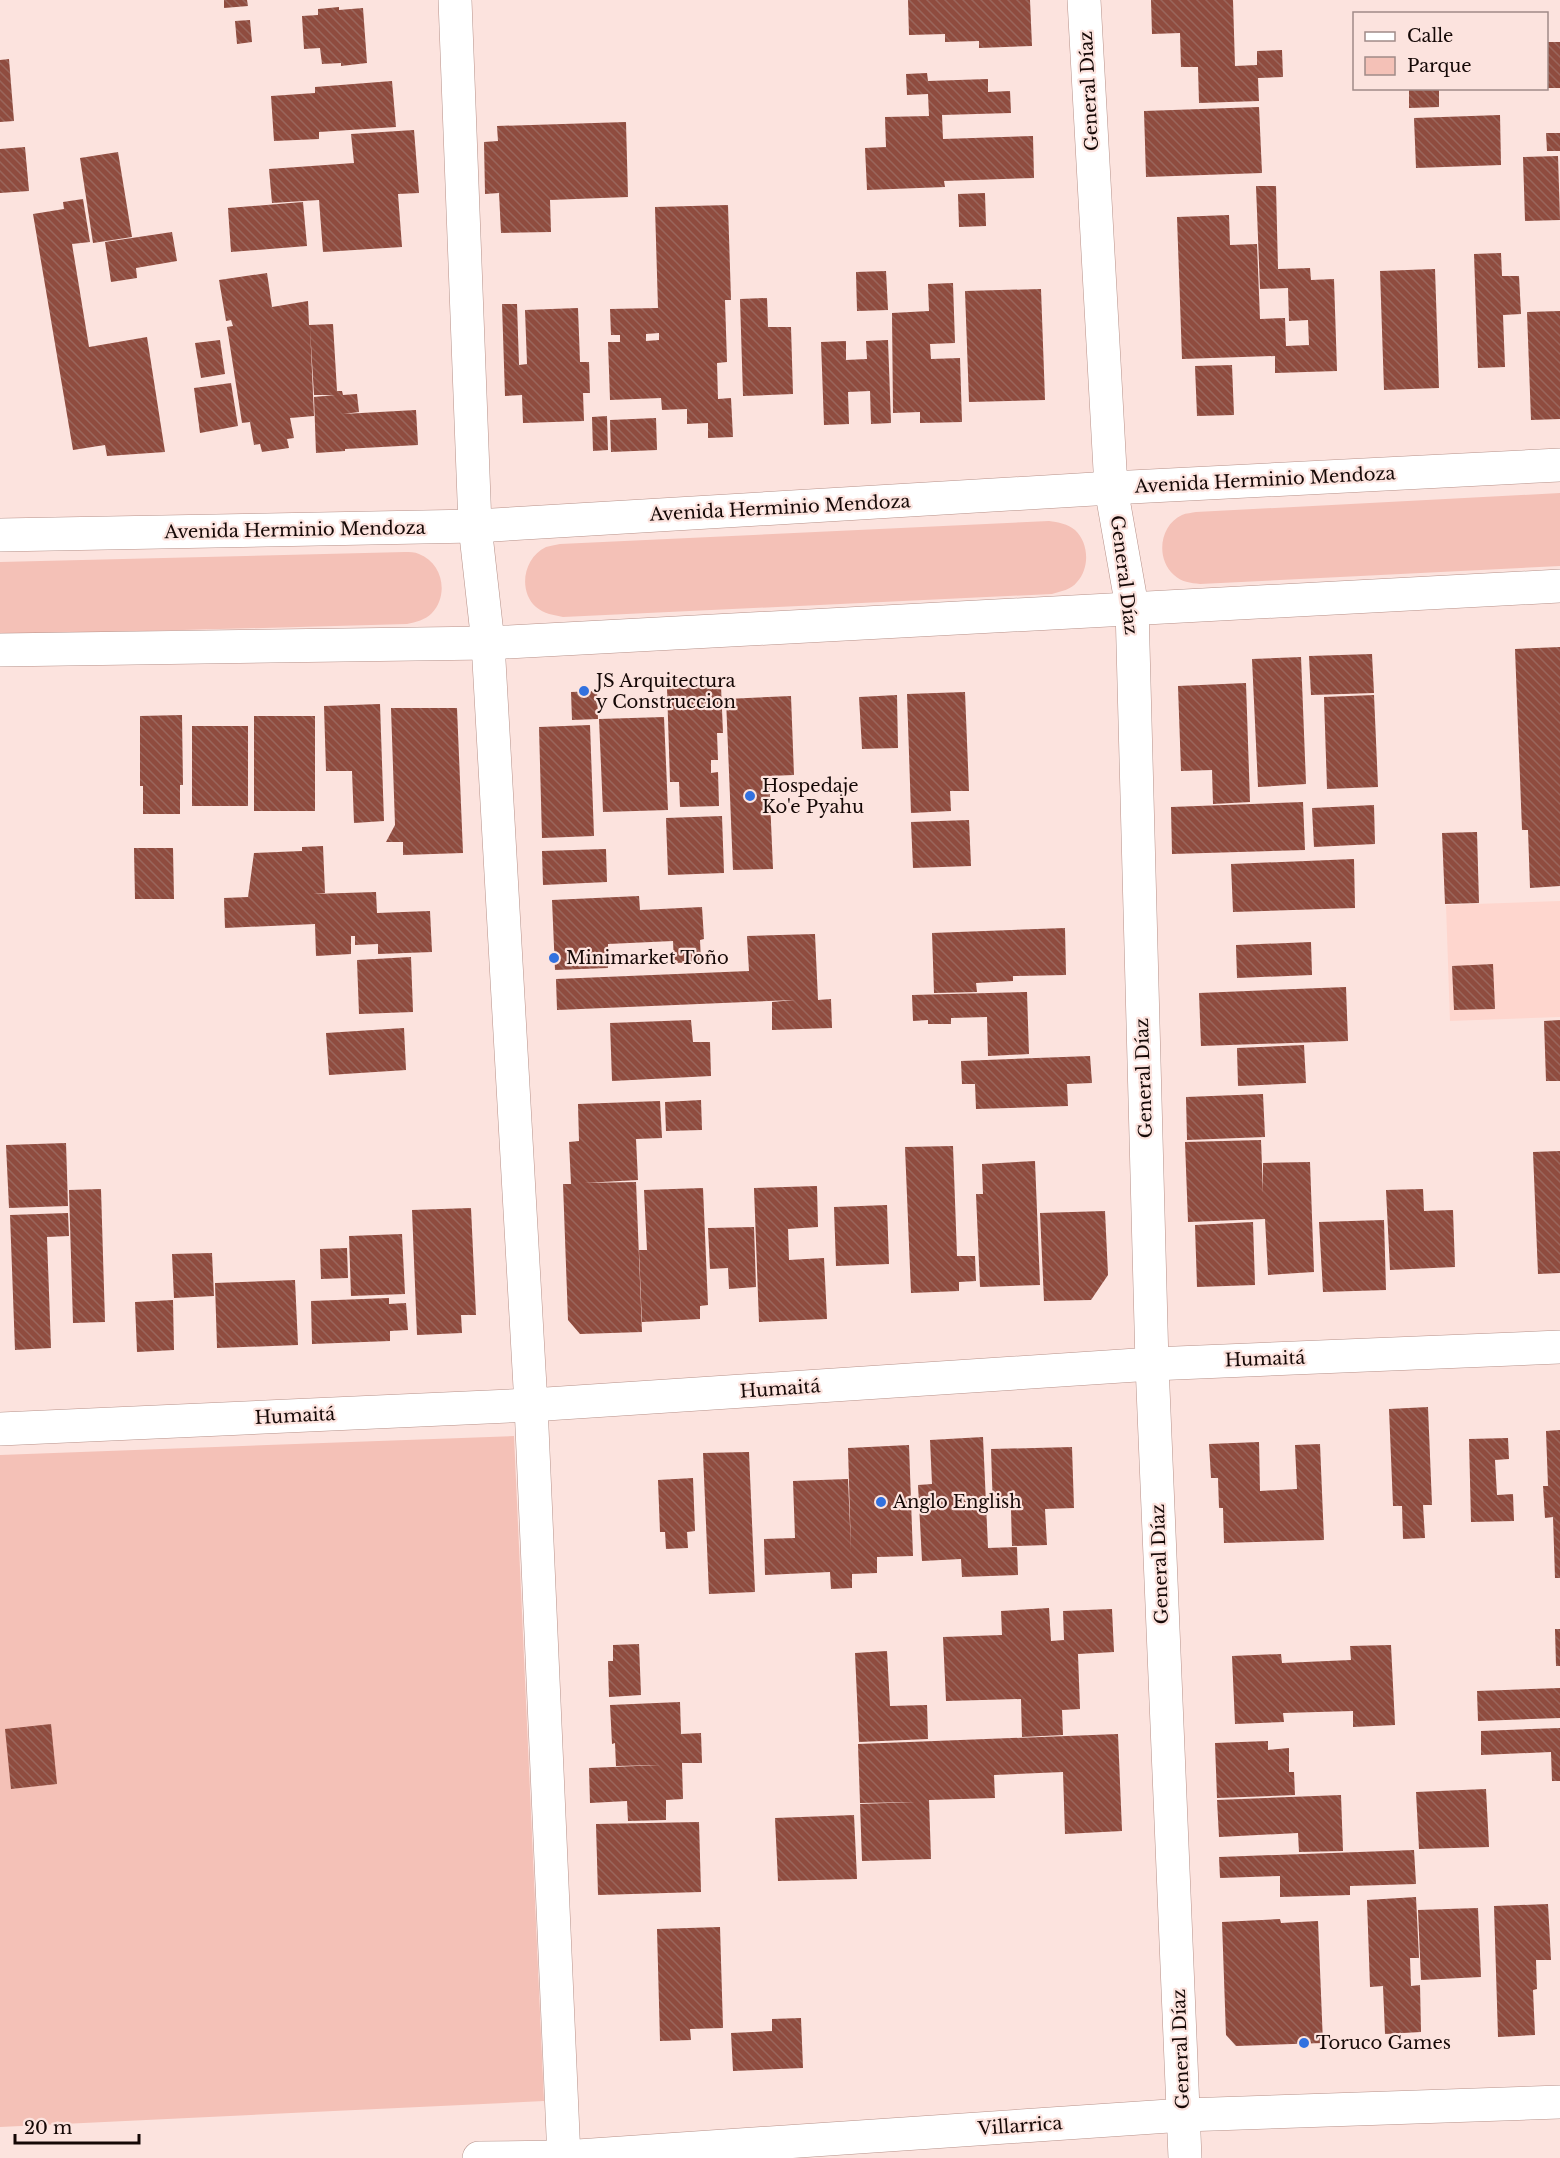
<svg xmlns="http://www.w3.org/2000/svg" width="1560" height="2158" viewBox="0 0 1560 2158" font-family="'Libre Baskerville',serif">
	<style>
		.built { fill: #fed6ce }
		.green { fill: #f4c1b7 }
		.building { fill: url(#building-back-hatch); fill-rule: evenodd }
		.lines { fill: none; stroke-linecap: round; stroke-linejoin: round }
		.minor-casing { stroke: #b79189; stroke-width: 34 }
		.minor { stroke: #fff; stroke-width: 33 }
		.poi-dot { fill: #3271df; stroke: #fce3de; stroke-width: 2 }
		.labels { text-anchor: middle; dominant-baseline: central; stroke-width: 4.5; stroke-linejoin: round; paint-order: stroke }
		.street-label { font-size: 18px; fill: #150806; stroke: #fce3de }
		.poi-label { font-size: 18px; fill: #150806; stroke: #fce3de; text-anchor: start }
	</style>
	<defs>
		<pattern id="building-back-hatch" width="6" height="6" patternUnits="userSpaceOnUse" patternTransform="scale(1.5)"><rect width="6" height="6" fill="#8f4c3f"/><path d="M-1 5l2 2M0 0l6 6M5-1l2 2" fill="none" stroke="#9a665c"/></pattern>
	</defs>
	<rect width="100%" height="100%" fill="#fce3de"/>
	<polygon class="built" points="1560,901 1560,1017 1450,1021 1446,905"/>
	<g class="green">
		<path d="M1560 493V566L1200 584C1191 583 1181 582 1174 575 1155 558 1160 525 1182 515 1186 513 1192 513 1196 512Z"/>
		<path d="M1049 521C1058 522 1068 524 1075 530 1089 543 1090 568 1077 582 1071 590 1061 591 1052 594L563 617C554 615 544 614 536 607 518 591 523 558 546 547 550 546 555 545 560 544Z"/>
		<path d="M405 552C409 552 415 552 419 554 443 563 449 595 432 613 425 620 416 622 407 624L0 635V562Z"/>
		<polygon points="514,1436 544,2101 0,2127 0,1455"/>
	</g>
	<g class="building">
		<polygon points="224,0 247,0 248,6 224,8"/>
		<polygon points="908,0 1030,0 1032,46 979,48 979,41 945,42 945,34 909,35"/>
		<polygon points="1151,0 1233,0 1235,66 1257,65 1257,51 1282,50 1283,77 1258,78 1259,101 1199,103 1198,67 1181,67 1180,33 1152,34"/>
		<polygon points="339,7 339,10 363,8 367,63 341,66 341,63 322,64 320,48 304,49 302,16 318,15 318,9"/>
		<polygon points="250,20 252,42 237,44 235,21"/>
		<rect x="1546" y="42" width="14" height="46"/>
		<polygon points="9,59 14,121 0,122 0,60"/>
		<polygon points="927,73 928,81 988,79 988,92 1010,91 1011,113 942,115 943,139 1033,136 1034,178 944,181 945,187 867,190 865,148 886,147 885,117 929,116 928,94 907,95 906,74"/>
		<polygon points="392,81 396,127 319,132 319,139 274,141 271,96 315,93 315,87"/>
		<polygon points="1409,88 1439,88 1439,107 1409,108"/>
		<polygon points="1259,107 1262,173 1146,177 1144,111"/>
		<polygon points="1500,115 1501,165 1416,168 1414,118"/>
		<polygon points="626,122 628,197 550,200 551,232 501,233 499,193 485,194 484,142 498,141 497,126"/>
		<polygon points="414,130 419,193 398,194 402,247 323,252 319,200 272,203 269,169 354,163 351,134"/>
		<polygon points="1546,133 1560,133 1560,151 1547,151"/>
		<polygon points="25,147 29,191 0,193 0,149"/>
		<polygon points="118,152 132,237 93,243 80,158"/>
		<polygon points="1558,156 1560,220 1525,221 1523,157"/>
		<polygon points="1256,186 1276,186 1278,269 1310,268 1311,280 1334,279 1337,371 1275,373 1275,356 1182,359 1177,217 1229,215 1230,245 1257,244 1260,319 1285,318 1286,346 1309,345 1308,320 1289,321 1288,288 1260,289"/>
		<polygon points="985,193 986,226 959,227 958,194"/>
		<polygon points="83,199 90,242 72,244 89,347 147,337 165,452 107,456 105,445 73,450 33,214 64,209 63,202"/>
		<polygon points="303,202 307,246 231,252 228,208"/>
		<path d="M728 205 731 300H725L727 362 717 363 718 399 731 398 733 437 708 438V423L687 424V409L662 410 661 398 610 400 608 342H620V335H611L610 309 658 308 655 207ZM659 333V340L646 341V334Z"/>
		<polygon points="172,232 177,261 136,268 137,278 111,282 105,242"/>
		<polygon points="1501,253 1502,276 1519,276 1521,314 1503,315 1505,367 1478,368 1474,254"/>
		<polygon points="1435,269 1439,388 1384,390 1380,271"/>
		<polygon points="886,271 888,310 857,311 856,272"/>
		<polygon points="267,273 272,307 308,301 309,325 333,324 337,391 342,391 343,395 357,394 359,412 343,414 416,410 418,445 345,449 345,451 316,453 314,397 335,395 314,395 310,328 314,416 290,418 294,438 287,439 289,448 262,452 260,444 254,445 250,422 242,423 227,327 233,326 231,320 226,321 219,280"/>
		<polygon points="953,283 955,343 930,344 931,359 960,358 962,422 920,423 920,412 893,413 892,313 929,311 928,284"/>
		<polygon points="1041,289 1045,400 969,402 965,291"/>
		<polygon points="767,298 768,327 791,327 793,394 743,396 740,299"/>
		<polygon points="502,304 517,304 519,365 527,364 525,310 578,308 580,362 589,362 590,393 583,393 584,421 523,423 522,395 505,396"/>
		<polygon points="1560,311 1560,419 1531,420 1527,312"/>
		<polygon points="220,340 225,374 201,378 195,343"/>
		<polygon points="888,340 891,423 871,424 870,391 848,392 849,424 824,425 821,342 846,341 846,360 867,359 866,341"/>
		<polygon points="1232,365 1234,415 1197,416 1195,366"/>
		<polygon points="231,383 238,426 200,433 194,388"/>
		<polygon points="607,416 608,450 593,451 592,417"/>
		<polygon points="656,418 657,450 611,452 610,420"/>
		<polygon points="1560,647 1560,886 1530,888 1528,830 1522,830 1515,649"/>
		<polygon points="1372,654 1374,693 1311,695 1309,656"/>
		<polygon points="1301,657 1306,784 1258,787 1252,659"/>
		<polygon points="1246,683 1250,802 1213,804 1212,770 1181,771 1178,686"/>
		<polygon points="721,686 723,733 717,733 718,760 711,760 711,773 718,772 719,806 680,807 679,782 670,782 667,688"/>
		<polygon points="597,691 598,719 572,720 571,692"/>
		<polygon points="965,692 969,791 950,791 951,811 911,813 907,694"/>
		<polygon points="897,695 898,748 862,749 859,697"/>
		<polygon points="1374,695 1378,787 1327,789 1324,697"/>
		<polygon points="791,696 794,775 769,776 773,869 733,870 726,699"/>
		<polygon points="380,704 384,821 354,823 352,771 326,771 324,706"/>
		<polygon points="391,708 457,708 463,853 403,855 403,842 386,842 395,825"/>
		<polygon points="182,715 183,785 180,785 180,814 143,814 143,786 140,786 140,716"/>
		<rect x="254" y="716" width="61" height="95"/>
		<polygon points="664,717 668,810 603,812 599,719"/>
		<polygon points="590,725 594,836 542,838 539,727"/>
		<rect x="192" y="726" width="56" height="80"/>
		<polygon points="1303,802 1305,850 1172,854 1171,807"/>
		<polygon points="1374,805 1375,844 1314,847 1312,808"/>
		<polygon points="722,816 724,873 668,875 666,818"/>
		<polygon points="969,820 971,866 913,868 911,822"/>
		<polygon points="1477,832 1479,903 1445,904 1442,833"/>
		<polygon points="323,846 325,893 313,894 376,892 377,913 430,911 432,952 378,954 378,944 355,945 355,936 351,936 351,954 316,956 315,924 225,928 224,898 248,897 254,853 302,851 302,847"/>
		<polygon points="134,848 173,848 174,899 135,899"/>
		<polygon points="606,849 607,882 543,885 542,851"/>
		<polygon points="1354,859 1355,908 1233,912 1231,864"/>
		<polygon points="639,896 640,910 702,907 704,939 700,940 701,962 674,963 673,941 608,944 608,968 555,970 552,900"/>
		<polygon points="1065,928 1066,975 1013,976 1013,981 976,983 977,992 934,993 932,933"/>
		<polygon points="815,934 818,1000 831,999 832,1028 772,1030 772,1002 794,1000 557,1010 556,979 749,971 747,936"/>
		<polygon points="1311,942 1312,975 1237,978 1236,945"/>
		<polygon points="411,957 413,1012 359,1014 357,960"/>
		<polygon points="1493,964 1495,1009 1454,1010 1452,966"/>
		<polygon points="1346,987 1348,1041 1201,1046 1199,993"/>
		<polygon points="1027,992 1029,1054 988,1056 987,1017 951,1018 951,1024 928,1024 928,1020 913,1021 912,995"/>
		<polygon points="691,1020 693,1042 710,1042 711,1076 612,1081 610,1023"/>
		<polygon points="1560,1020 1560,1081 1546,1081 1544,1021"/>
		<polygon points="404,1028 406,1070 329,1075 326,1033"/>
		<polygon points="1304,1045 1306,1083 1238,1086 1237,1048"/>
		<polygon points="1090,1056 1092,1083 1067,1084 1068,1106 976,1109 975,1084 962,1084 961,1061"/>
		<polygon points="1263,1094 1265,1137 1187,1140 1186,1097"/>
		<polygon points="701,1100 702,1130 666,1131 665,1102"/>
		<polygon points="660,1101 662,1138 636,1139 638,1180 584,1183 636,1182 642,1332 580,1334 568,1320 563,1184 571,1184 569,1142 579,1141 578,1104"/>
		<polygon points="1261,1140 1263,1193 1263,1163 1310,1162 1314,1272 1268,1275 1265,1219 1188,1222 1185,1142"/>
		<polygon points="66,1143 68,1206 9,1208 6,1145"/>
		<polygon points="953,1146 957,1256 975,1256 976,1281 959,1282 959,1291 911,1293 905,1147"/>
		<polygon points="1560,1151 1560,1273 1538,1274 1533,1152"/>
		<polygon points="1035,1161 1040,1285 980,1287 976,1194 983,1194 982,1164"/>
		<polygon points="817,1186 818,1227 788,1229 789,1260 824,1258 827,1319 759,1322 754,1188"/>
		<polygon points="703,1188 708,1305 700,1306 700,1319 642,1322 639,1250 647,1250 644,1190"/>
		<polygon points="101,1189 105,1322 73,1323 69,1190"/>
		<polygon points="1423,1189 1424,1211 1453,1210 1455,1267 1390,1270 1386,1190"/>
		<polygon points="887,1205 889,1264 836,1266 834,1207"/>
		<polygon points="471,1208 476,1315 461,1315 462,1333 417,1335 412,1210"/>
		<polygon points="1105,1211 1108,1275 1091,1300 1044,1301 1040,1213"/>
		<polygon points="68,1213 69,1236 47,1237 51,1348 15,1350 10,1215"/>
		<polygon points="1384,1220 1386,1290 1323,1292 1319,1222"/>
		<polygon points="1253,1222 1255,1285 1197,1287 1195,1225"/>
		<polygon points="754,1227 756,1287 729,1289 728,1268 710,1269 708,1228"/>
		<polygon points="402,1234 405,1294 351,1296 349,1236"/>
		<polygon points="347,1248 348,1278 321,1279 320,1249"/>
		<polygon points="212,1253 214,1296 174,1298 172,1254"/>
		<polygon points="295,1280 298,1345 217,1348 215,1283"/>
		<polygon points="389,1298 389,1304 406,1303 408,1330 390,1331 390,1341 312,1344 311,1301"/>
		<polygon points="173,1300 174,1350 137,1352 135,1302"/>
		<polygon points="1428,1407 1432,1505 1423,1505 1425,1538 1403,1539 1402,1506 1393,1506 1389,1409"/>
		<polygon points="1560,1430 1560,1578 1555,1578 1553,1517 1545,1518 1543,1486 1548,1486 1546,1431"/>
		<polygon points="983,1437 988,1548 1017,1547 1018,1575 962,1577 961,1559 922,1561 918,1485 932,1484 930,1440"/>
		<polygon points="1508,1438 1509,1459 1495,1460 1497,1495 1513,1494 1514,1521 1471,1522 1469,1439"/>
		<polygon points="1259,1442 1260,1491 1297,1489 1295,1445 1320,1444 1324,1540 1224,1543 1223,1508 1219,1508 1218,1478 1211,1478 1209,1444"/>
		<polygon points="909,1445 913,1556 877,1557 877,1573 852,1574 852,1588 831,1589 830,1572 765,1575 764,1539 795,1538 793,1481 848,1479 851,1550 848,1448"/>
		<polygon points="1072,1447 1074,1508 1045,1509 1047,1545 1012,1546 1011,1510 993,1510 991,1449"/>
		<polygon points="749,1452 755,1592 709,1594 703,1453"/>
		<polygon points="693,1478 695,1531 687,1532 688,1548 666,1549 665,1532 660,1532 658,1480"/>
		<polygon points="1049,1608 1051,1641 1064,1640 1063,1611 1112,1609 1114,1652 1078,1654 1080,1709 1062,1710 1063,1735 1022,1737 1021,1699 946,1701 943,1637 1002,1635 1001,1611"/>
		<polygon points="1555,1629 1560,1629 1560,1666 1556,1666"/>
		<polygon points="639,1644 641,1695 609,1697 608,1661 613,1661 613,1645"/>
		<polygon points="1391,1645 1395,1725 1353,1727 1353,1711 1283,1713 1284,1722 1235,1724 1232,1656 1281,1654 1282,1663 1351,1660 1350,1646"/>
		<polygon points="887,1651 890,1706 927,1705 928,1739 859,1742 855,1653"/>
		<polygon points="1560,1688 1560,1718 1478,1721 1477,1691"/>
		<polygon points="680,1702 681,1734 701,1733 702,1763 682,1763 683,1799 666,1800 666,1820 628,1821 627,1801 590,1803 589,1768 660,1765 616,1766 615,1743 612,1744 610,1705"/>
		<polygon points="51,1724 57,1784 11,1789 5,1729"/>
		<polygon points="1560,1728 1560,1781 1552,1781 1551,1752 1481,1755 1481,1731"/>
		<polygon points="1118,1734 1122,1831 1065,1834 1063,1772 994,1775 995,1798 929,1800 931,1859 862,1861 860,1804 915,1802 860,1803 858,1744"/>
		<polygon points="1268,1741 1268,1750 1289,1748 1289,1772 1294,1772 1295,1795 1217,1798 1215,1743"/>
		<polygon points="1486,1789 1489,1847 1419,1849 1416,1792"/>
		<polygon points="1341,1795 1343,1851 1299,1852 1298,1833 1219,1837 1217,1800"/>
		<polygon points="854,1815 857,1879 778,1881 775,1818"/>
		<polygon points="699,1822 701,1892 598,1895 596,1824"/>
		<polygon points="1414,1850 1416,1884 1350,1886 1350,1895 1280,1897 1280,1876 1220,1878 1219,1857"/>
		<polygon points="1416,1897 1419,1958 1410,1958 1411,1986 1420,1985 1421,2032 1385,2034 1383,1986 1370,1987 1367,1900"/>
		<polygon points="1548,1904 1551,1960 1536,1960 1537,1989 1533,1990 1535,2035 1498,2037 1494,1906"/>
		<polygon points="1478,1908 1481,1977 1421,1980 1418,1910"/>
		<polygon points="1280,1919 1281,1923 1318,1921 1323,2043 1236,2046 1226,2035 1222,1922"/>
		<polygon points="720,1927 723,2028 690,2029 691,2040 660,2041 657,1929"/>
		<polygon points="801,2018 803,2068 733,2071 731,2033 772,2031 772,2019"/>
	</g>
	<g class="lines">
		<defs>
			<g id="minor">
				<polyline points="455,0 475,526 488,643 531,1405 564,2158"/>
				<polyline points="1084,0 1111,488 1132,607 1152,1364 1185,2158"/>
				<polyline points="0,535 475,526 1111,488 1560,465"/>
				<polyline points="0,650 488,643 1560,586"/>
				<polyline points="0,1429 531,1405 1152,1364 1560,1347"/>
				<polyline points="479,2158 563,2157 1184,2115 1560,2102"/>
			</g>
		</defs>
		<use href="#minor" class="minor-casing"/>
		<use href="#minor" class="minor"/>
	</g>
	<g class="poi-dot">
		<circle cx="584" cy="691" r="6"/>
		<circle cx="750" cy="796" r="6"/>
		<circle cx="554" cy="958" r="6"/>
		<circle cx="881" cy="1502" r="6"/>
		<circle cx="1304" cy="2043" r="6"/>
	</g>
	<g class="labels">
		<g class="street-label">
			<text transform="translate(1089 91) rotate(-93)">General Díaz</text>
			<text transform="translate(1265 480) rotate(-3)">Avenida Herminio Mendoza</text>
			<text transform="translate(780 508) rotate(-3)">Avenida Herminio Mendoza</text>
			<text transform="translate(295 530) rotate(-1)">Avenida Herminio Mendoza</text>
			<text transform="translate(1124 575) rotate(83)">General Díaz</text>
			<text transform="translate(1144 1078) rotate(-92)">General Díaz</text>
			<text transform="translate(1265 1359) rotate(-2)">Humaitá</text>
			<text transform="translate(780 1389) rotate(-4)">Humaitá</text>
			<text transform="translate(295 1416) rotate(-3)">Humaitá</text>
			<text transform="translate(1160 1564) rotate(-92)">General Díaz</text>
			<text transform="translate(1181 2049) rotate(-92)">General Díaz</text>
			<text transform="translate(1020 2126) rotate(-4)">Villarrica</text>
		</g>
		<g class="poi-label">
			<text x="596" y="681">JS Arquitectura<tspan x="596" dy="21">y Construccion</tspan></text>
			<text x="762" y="786">Hospedaje<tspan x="762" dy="21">Ko'e Pyahu</tspan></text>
			<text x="566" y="958">Minimarket Toño</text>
			<text x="893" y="1502">Anglo English</text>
			<text x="1316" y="2043">Toruco Games</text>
		</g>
	</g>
	<rect x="1353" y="12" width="195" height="78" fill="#fce3de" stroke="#a08b88" stroke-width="1.5"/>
	<rect x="1365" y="32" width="30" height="9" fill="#ffffff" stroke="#a08b88" stroke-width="1.5"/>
	<text x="1407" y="42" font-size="18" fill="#150806">Calle</text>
	<rect x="1365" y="57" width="30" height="18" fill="#f4c1b7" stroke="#a08b88" stroke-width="1.5"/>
	<text x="1407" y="72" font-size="18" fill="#150806">Parque</text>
	<path d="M15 2134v9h124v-9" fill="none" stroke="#150806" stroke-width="3"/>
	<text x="24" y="2134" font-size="18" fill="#150806" stroke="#fce3de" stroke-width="4.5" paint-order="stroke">20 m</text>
</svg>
